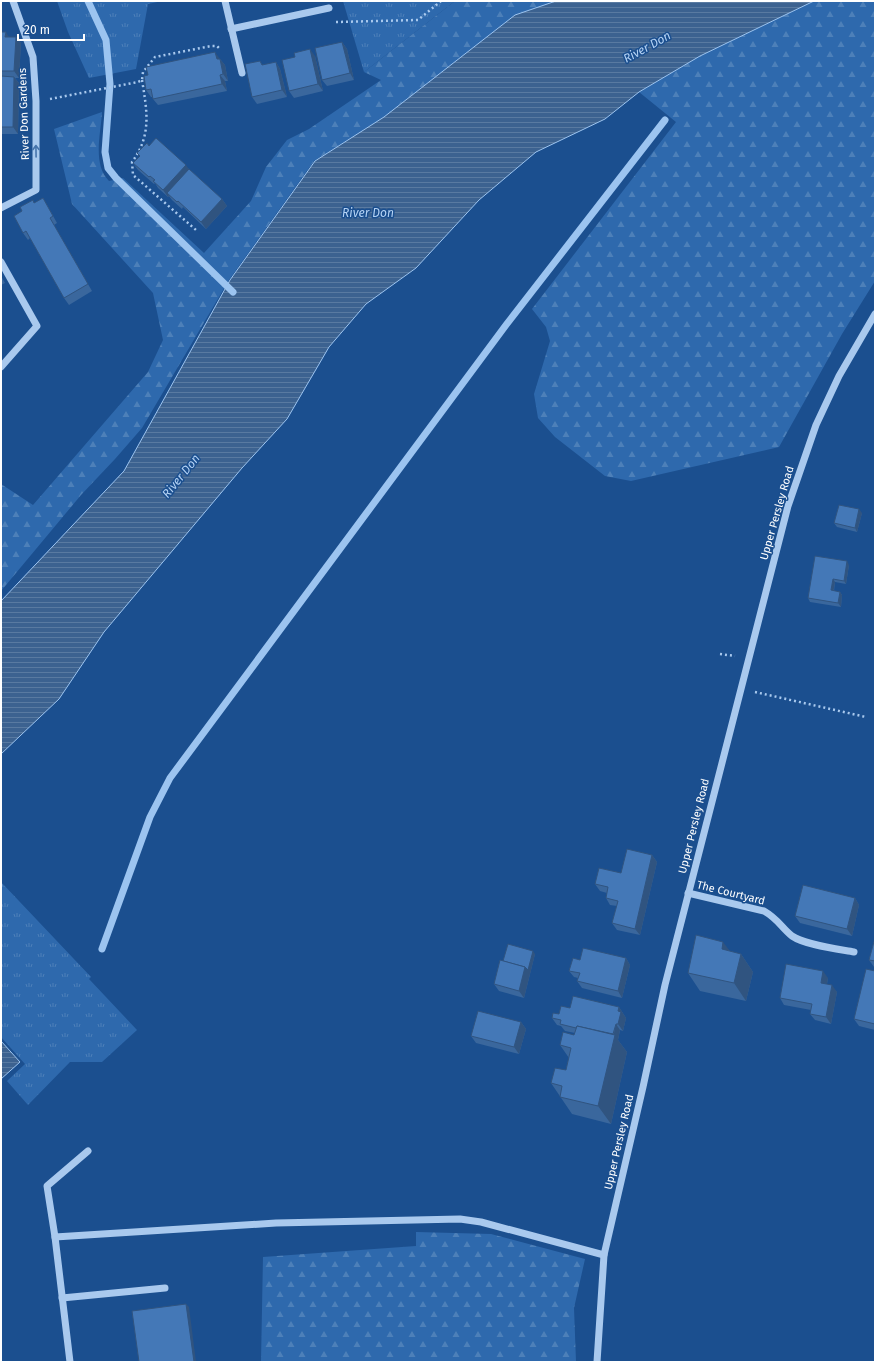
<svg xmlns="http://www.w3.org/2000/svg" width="876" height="1363" viewBox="0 0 876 1363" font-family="'Fira Sans',sans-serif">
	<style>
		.grass { fill: url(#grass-tufts) }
		.forest { fill: url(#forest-firs) }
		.water { fill: url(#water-rules); stroke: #9cc4f0 }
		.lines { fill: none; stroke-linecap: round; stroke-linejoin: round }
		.stream { stroke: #9cc4f0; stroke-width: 7 }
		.path { stroke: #a9c9ee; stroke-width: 2.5; stroke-dasharray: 2 3; stroke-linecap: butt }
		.minor { stroke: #a9c9ee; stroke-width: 7 }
		.wall { fill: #3a679d }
		.shaded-wall { fill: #305480 }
		.building { fill: #4478b7; stroke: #305480 }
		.oneway { stroke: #4674ac }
		.labels { text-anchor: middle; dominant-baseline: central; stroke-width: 3; stroke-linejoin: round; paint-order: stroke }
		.street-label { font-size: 11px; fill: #fff; stroke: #1b4f8f }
		.water-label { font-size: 12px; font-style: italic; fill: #b5d3f5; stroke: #1b4f8f }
	</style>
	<defs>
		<pattern id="grass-tufts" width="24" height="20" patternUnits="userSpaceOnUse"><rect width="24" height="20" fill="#2e69ad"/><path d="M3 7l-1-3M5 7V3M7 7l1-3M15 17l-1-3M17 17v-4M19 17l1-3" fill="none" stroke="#4d80b9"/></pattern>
		<pattern id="forest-firs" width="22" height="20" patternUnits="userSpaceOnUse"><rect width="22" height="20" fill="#2e69ad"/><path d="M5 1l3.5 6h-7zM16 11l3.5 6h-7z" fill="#4d80b9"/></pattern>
		<pattern id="water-rules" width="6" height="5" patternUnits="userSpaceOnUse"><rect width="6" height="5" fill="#3c6290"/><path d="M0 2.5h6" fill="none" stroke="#597aa1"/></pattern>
	</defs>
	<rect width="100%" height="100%" fill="#1b4f8f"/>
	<g class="grass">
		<polygon points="57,1 162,1 148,4 136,69 89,78 68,32"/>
		<polygon points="343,1 455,1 364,72"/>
		<polygon points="1,882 91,977 89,979 137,1030 102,1062 70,1062 28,1105 7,1081 25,1064 1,1037"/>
	</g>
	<g class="forest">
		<path d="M455 1H556L515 15 384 117 314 161 229 280 142 428 115 459 81 495 1 591V484L33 505 148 372 163 340 153 293 72 204 54 129 102 112C101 133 92 164 109 181L123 178 204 253 251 201 266 167 287 140 309 129 381 80 364 72Z"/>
		<polygon points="814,1 875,1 875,281 842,334 779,447 631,481 605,476 555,437 538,418 534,394 550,341 546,327 532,309 676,122 639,92 700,56"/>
		<polygon points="416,1232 491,1234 585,1259 574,1308 576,1362 261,1362 263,1257 416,1246"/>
	</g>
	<g class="water">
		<polygon points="556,1 814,1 700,56 639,92 605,119 536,152 479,200 416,268 366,304 329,347 287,419 242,468 104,632 59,699 1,754 1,601 124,471 230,280 315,161 384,117 515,15"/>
		<polygon points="1,1041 20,1062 1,1079"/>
	</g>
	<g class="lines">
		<g class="stream">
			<polyline points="88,1 106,40 110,84 105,152 108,168 116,178 233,292"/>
			<polyline points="102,949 150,817 170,778 506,325 665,120"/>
		</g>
		<g class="path">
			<polyline points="336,22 418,20 441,1"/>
			<path d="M142 80C147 111 152 135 132 162L133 175 196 230"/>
			<polyline points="50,99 138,82 142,80 143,72 155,57 211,46 217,46 220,49"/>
			<polyline points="720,654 735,656"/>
			<polyline points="755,692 866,717"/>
		</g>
		<g class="minor">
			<polyline points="225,1 242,73"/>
			<polyline points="231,29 329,8"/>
			<polyline points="1,208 36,190 36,101 33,57 13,1"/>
			<polyline points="1,262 37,326 1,367"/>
			<path d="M688 893 764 911C778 919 781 927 792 936 805 945 837 949 854 952"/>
			<polyline points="55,1237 276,1223 460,1219 481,1222 604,1255"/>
			<polyline points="62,1298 165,1288"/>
			<polyline points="70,1362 55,1237 47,1186 88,1151"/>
			<polyline points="597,1362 604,1255 643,1087 665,985 788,506 816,425 839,376 875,314"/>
		</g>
	</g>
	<g class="wall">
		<polygon points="1,32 9,37 16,37 21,43 19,78 15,78 19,83 18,134 1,134"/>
		<polygon points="342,42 347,49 354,80 327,86 322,80"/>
		<polygon points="315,56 323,91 294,98 289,91"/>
		<polygon points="219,59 220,59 225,65 228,81 225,81 227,91 158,105 153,99 153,97 151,97 146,90"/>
		<polygon points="276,62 280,69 287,97 257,104 252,97 263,65"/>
		<polygon points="149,146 189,169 222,199 227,206 206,229 183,207 182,209 172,200 169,196 168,197 158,188 155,183 154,184 138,170 133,163 140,157 137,153"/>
		<polygon points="43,198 47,205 57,223 54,225 92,291 69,305 64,298 30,238 28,240 23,233 22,211"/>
		<polygon points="1,276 5,283 1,285"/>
		<polygon points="862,513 857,532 837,527 834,523"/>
		<polygon points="849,565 846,584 835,582 834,591 840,592 842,595 841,607 810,602 808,598"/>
		<polygon points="652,855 657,862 640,935 617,930 612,923 617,906 610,905 606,898 607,893 600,891 595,884 621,873"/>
		<polygon points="855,898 859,905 852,936 800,923 795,916"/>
		<polygon points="875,938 875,967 874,967 869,960"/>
		<polygon points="535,954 524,998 499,991 494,984 503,961"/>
		<polygon points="741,954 753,972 746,1001 700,991 688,973"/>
		<polygon points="626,958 630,965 622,998 582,988 577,981 578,978 574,977 569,971"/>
		<polygon points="875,971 875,1030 859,1026 854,1019"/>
		<polygon points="828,978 827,984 837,992 831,1024 815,1020 810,1014 811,1010 784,1005 780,998"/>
		<polygon points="619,1007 626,1018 623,1031 620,1030 618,1040 627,1052 611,1124 572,1114 551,1083 566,1070 569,1058 560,1045 574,1035 575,1033 565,1031 561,1026 557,1025 552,1018 570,1008"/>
		<polygon points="521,1022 526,1029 519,1054 476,1043 471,1036"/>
	</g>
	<g class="shaded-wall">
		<polygon points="6,32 10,39 5,37"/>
		<polygon points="16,37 21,43 19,78 14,71"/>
		<polygon points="342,42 347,49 354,80 350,73"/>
		<polygon points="310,49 315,56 323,91 318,84"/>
		<polygon points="215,52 220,59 217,59"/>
		<polygon points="220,59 225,65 228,81 223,74"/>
		<polygon points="276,62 280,69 287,97 282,90"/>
		<polygon points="220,75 225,81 227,91 222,84"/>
		<polygon points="14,77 19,83 18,134 13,127"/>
		<polygon points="186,165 191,172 167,193 169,196 168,197 163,190"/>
		<polygon points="222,199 227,206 206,229 201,222"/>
		<polygon points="859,509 862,513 857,532 855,528"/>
		<polygon points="847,561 849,565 846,584 844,581"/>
		<polygon points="833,579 835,582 833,594 831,590"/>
		<polygon points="840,592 842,595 841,607 838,603"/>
		<polygon points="652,855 657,862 640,935 635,929"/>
		<polygon points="855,898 859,905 852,936 847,929"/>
		<polygon points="723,942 736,959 722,949"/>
		<polygon points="533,951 535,954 524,998 519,991 525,967"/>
		<polygon points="741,954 753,972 746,1001 734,983"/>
		<polygon points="626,958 630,965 622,998 618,991"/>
		<polygon points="823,971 828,978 826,989 821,983"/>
		<polygon points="832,985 837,992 831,1024 826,1017"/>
		<polygon points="619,1007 626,1018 623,1031 618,1024 618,1011"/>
		<polygon points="521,1022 526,1029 519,1054 514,1047"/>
		<polygon points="616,1024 620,1030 618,1040 627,1052 611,1124 598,1106"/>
		<polygon points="186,1304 189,1307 196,1362 194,1362"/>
	</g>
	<g class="building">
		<polygon points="1,32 6,32 5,37 16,37 14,71 1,71"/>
		<polygon points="342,42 350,73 322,80 315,48"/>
		<polygon points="310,49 318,84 289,91 282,60 295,57 294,53"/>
		<polygon points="215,52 217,59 220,59 223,74 220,75 222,84 153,99 151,89 146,90 144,76 148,75 146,67"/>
		<polygon points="260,61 262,65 276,62 282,90 252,97 245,64"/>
		<polygon points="1,76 14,77 13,127 1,127"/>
		<polygon points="156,138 186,165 163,190 153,181 155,180 150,176 149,177 133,163 140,156 137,153 147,143 149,146"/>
		<polygon points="189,169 222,199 201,222 178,201 177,202 167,193"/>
		<polygon points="43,198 53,216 50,218 88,284 64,298 26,231 23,233 14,216 22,211 20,207 33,200 34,203"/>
		<polygon points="839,505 859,509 855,528 834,523"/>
		<polygon points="815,556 847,561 844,581 833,579 831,590 840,592 838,603 808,598"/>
		<polygon points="627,849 652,855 635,929 612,923 618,901 606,898 608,887 595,884 599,868 621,873"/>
		<polygon points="803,885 855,898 847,929 795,916"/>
		<polygon points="696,935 723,942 722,949 741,954 734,983 688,973"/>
		<polygon points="875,938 875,961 869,960"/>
		<polygon points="508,944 533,951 528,970 525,967 503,961"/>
		<polygon points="583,948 626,958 618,991 577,981 580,973 569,971 573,958 580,960"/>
		<polygon points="500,960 525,967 519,991 494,984"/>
		<polygon points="786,964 823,971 821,983 832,985 826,1017 810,1014 812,1004 780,998"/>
		<polygon points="866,969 875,971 875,1024 854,1019"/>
		<polygon points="573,996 619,1007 618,1011 621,1012 618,1024 616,1024 613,1034 577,1026 576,1028 560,1024 561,1020 552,1018 553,1013 559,1014 561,1006 570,1008"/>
		<polygon points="478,1011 521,1022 514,1047 471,1036"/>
		<polygon points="577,1026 615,1035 598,1106 560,1097 562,1086 551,1083 555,1068 566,1070 571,1048 560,1045 563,1032 574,1035"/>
		<polygon points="186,1304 194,1362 139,1362 132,1311"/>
	</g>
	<defs><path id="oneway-shaft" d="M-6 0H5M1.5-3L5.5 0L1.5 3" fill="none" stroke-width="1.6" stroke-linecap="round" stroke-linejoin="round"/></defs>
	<use class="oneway" href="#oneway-shaft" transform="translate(36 151) rotate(-91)"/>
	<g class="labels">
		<g class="street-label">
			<text transform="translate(24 114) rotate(-92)">River Don Gardens</text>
			<text transform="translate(777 513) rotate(-74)">Upper Persley Road</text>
			<text transform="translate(694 826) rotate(-76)">Upper Persley Road</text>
			<text transform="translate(731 893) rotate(14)">The Courtyard</text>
			<text transform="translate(619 1142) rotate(-77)">Upper Persley Road</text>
		</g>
		<g class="water-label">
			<text transform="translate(647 47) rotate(-29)">River Don</text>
			<text x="368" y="213">River Don</text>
			<text transform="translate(181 476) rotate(-51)">River Don</text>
		</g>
	</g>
	<rect width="876" height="1363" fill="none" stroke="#ffffff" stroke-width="4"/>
	<path d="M18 34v6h66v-6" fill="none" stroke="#ffffff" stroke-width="2"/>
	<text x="24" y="34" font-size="12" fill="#ffffff" stroke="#1b4f8f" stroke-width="3" paint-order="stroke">20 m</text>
</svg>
